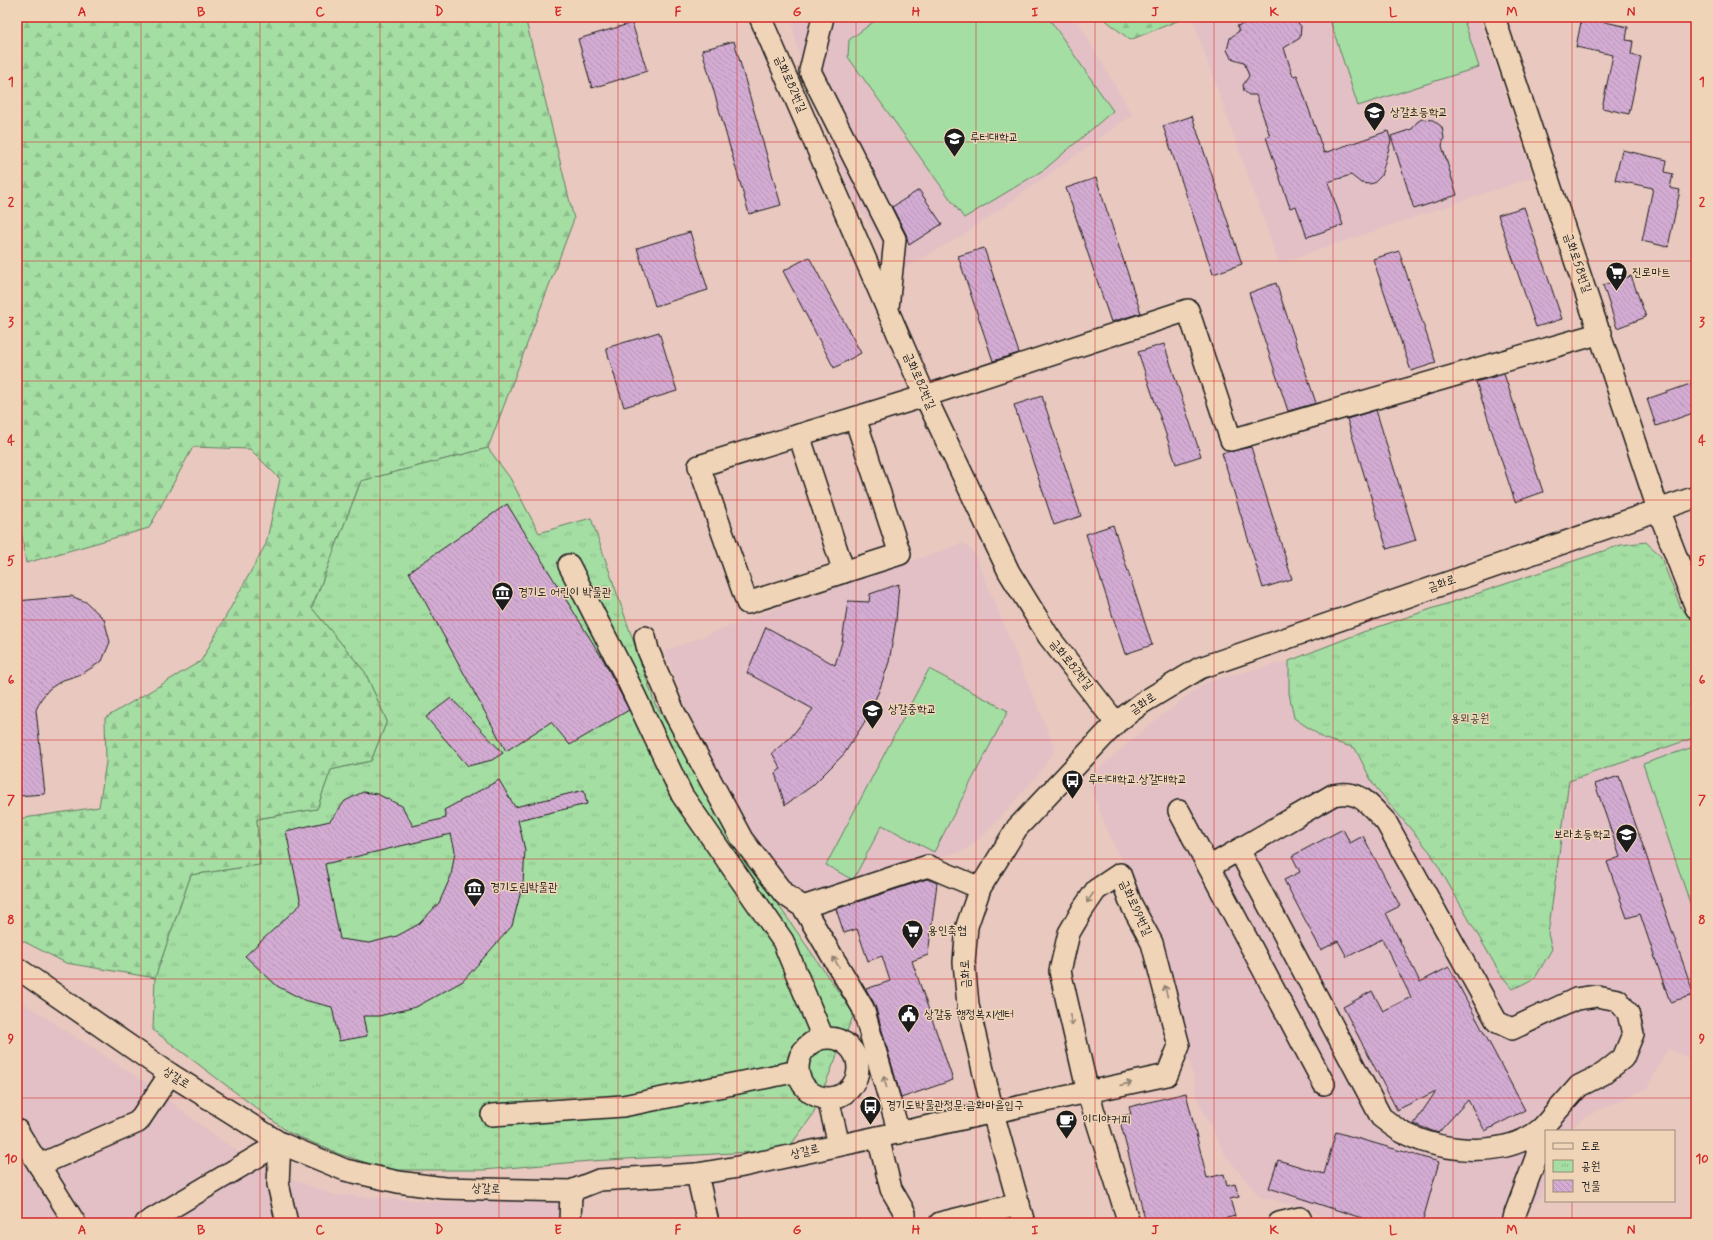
<svg xmlns="http://www.w3.org/2000/svg" width="1713" height="1240" viewBox="0 0 1713 1240" font-family="Mynerve,'Poor Story',sans-serif">
	<style>
		.built { fill: #e2c0c5 }
		.forest { fill: url(#forest-firs); stroke: #607d60 }
		.park { fill: url(#park-tufts); stroke: #607d60 }
		.pitch { fill: #a4dea3; stroke: #607d60 }
		.building { fill: url(#building-back-hatch); stroke: #1c1c1c; fill-rule: evenodd }
		.lines { fill: none; stroke-linecap: round; stroke-linejoin: round }
		.minor-casing { stroke: #1c1c1c; stroke-width: 24 }
		.minor { stroke: #f0d4b7; stroke-width: 21 }
		.oneway { stroke: #918171 }
		.grid { fill: none; stroke: #d62828; stroke-width: 1; stroke-opacity: 0.55 }
		.labels { text-anchor: middle; dominant-baseline: central; stroke-width: 3; stroke-linejoin: round; paint-order: stroke }
		.street-label { font-size: 12px; fill: #1c1c1c; stroke: #f0d4b7 }
		.poi-label { font-size: 12px; fill: #1c1c1c; stroke: #f0d4b7; text-anchor: start }
		.park-label { font-size: 12px; fill: #374337; stroke: #f0d4b7 }
		.neatline { fill: none; stroke: #d62828; stroke-width: 1.5 }
		.grid-label { font-size: 13px; text-anchor: middle; font-weight: bold; fill: #d62828 }
	</style>
	<defs>
		<pattern id="forest-firs" width="22" height="20" patternUnits="userSpaceOnUse"><rect width="22" height="20" fill="#a4dea3"/><path d="M5 1l3.5 6h-7zM16 11l3.5 6h-7z" fill="#8dbe8c"/></pattern>
		<pattern id="park-tufts" width="24" height="20" patternUnits="userSpaceOnUse"><rect width="24" height="20" fill="#a4dea3"/><path d="M3 7l-1-3M5 7V3M7 7l1-3M15 17l-1-3M17 17v-4M19 17l1-3" fill="none" stroke="#8dbe8c"/></pattern>
		<pattern id="building-back-hatch" width="6" height="6" patternUnits="userSpaceOnUse"><rect width="6" height="6" fill="#d4acd3"/><path d="M-1 5l2 2M0 0l6 6M5-1l2 2" fill="none" stroke="#b593b5"/></pattern>
	</defs>
	<rect width="100%" height="100%" fill="#e8c8bf"/>
	<filter id="ink" filterUnits="userSpaceOnUse"><feTurbulence type="fractalNoise" baseFrequency=".025" numOctaves="2"/><feDisplacementMap in="SourceGraphic" scale="8" xChannelSelector="R" yChannelSelector="G"/><feConvolveMatrix kernelMatrix="1 2 1 2 8 2 1 2 1" color-interpolation-filters="sRGB"/></filter>
	<g filter="url(#ink)">
		<g class="built">
			<polygon points="791,17 1075,17 1132,115 965,234 901,270 855,202 803,74"/>
			<polygon points="1192,17 1479,17 1533,177 1279,263"/>
			<polygon points="964,543 974,553 1055,749 1036,777 983,836 963,851 800,896 753,836 688,712 665,651 802,599"/>
			<polygon points="1289,661 1289,693 1325,739 1355,748 1373,784 1430,852 1501,975 1535,978 1552,950 1548,934 1569,781 1696,737 1696,1062 1668,1048 1647,1088 1588,1115 1567,1131 1546,1131 1546,1181 1540,1198 1509,1223 1337,1223 1307,1208 1260,1197 1226,1156 1198,1100 1183,1028 1161,940 1136,885 1116,850 1087,779 1148,726 1206,682"/>
			<polygon points="17,999 152,1087 211,1133 262,1168 335,1195 439,1202 518,1200 571,1202 570,1223 17,1223"/>
		</g>
		<g class="forest">
			<polygon points="17,17 525,17 574,219 488,448 361,481 312,608 365,672 387,721 371,761 331,770 317,809 257,819 260,865 191,875 155,978 66,963 17,938 17,819 99,807 106,762 105,718 201,661 266,544 280,479 250,449 193,447 149,528 26,563 17,504"/>
			<polygon points="1102,17 1187,17 1130,40"/>
		</g>
		<g class="park">
			<polygon points="488,448 510,478 539,533 591,518 655,704 761,880 854,1014 812,1116 787,1150 590,1161 483,1170 389,1170 339,1154 288,1132 153,1030 155,978 191,875 260,865 257,819 317,809 331,770 371,761 387,721 365,672 312,608 361,481"/>
			<polygon points="1646,542 1660,555 1681,608 1696,623 1696,737 1569,781 1548,934 1552,949 1535,978 1513,989 1501,975 1430,852 1373,784 1355,748 1325,739 1294,718 1289,693 1289,661 1363,632 1621,545"/>
		</g>
		<g class="pitch">
			<polygon points="880,17 1048,17 1113,111 1045,169 964,218 848,57 849,40"/>
			<polygon points="1329,17 1463,17 1479,67 1358,106"/>
			<polygon points="929,669 1008,711 934,852 882,825 853,880 826,865"/>
			<polygon points="1696,746 1696,921 1643,764"/>
		</g>
		<g class="building">
			<polygon points="1263,17 1292,17 1301,26 1300,38 1284,48 1293,76 1297,75 1324,153 1388,131 1391,141 1381,176 1374,183 1369,184 1361,183 1351,175 1328,182 1343,225 1307,237 1296,206 1290,208 1266,137 1270,136 1256,95 1249,95 1244,91 1243,85 1249,76 1244,62 1231,58 1227,50 1230,38 1239,31 1237,26"/>
			<polygon points="1582,17 1628,27 1626,40 1633,41 1631,55 1641,57 1629,114 1602,108 1613,55 1576,47"/>
			<polygon points="632,23 647,71 592,88 578,39"/>
			<polygon points="734,41 781,205 749,214 702,50"/>
			<polygon points="1192,116 1242,264 1213,274 1163,126"/>
			<polygon points="1422,119 1433,120 1442,127 1444,138 1442,146 1457,195 1414,209 1391,136 1412,129 1417,122"/>
			<polygon points="1622,150 1667,160 1665,172 1673,174 1670,188 1680,190 1668,247 1642,241 1653,188 1615,180"/>
			<polygon points="1096,178 1141,313 1111,322 1066,188"/>
			<polygon points="919,190 942,224 909,245 906,234 892,207"/>
			<polygon points="1524,207 1562,319 1536,327 1498,215"/>
			<polygon points="690,232 708,290 655,306 637,248"/>
			<polygon points="984,248 1019,353 993,361 958,256"/>
			<polygon points="1399,251 1436,363 1411,371 1373,259"/>
			<polygon points="809,257 861,353 834,368 783,271"/>
			<polygon points="1631,276 1646,317 1617,328 1603,285"/>
			<polygon points="1276,283 1316,403 1288,411 1249,293"/>
			<polygon points="659,332 677,391 624,407 606,348"/>
			<polygon points="1164,344 1201,456 1176,464 1138,352"/>
			<polygon points="1504,374 1543,492 1515,502 1476,382"/>
			<polygon points="1696,382 1696,412 1656,426 1647,399"/>
			<polygon points="1042,396 1081,516 1054,525 1014,405"/>
			<polygon points="1376,410 1416,540 1387,549 1347,419"/>
			<polygon points="1251,447 1292,579 1263,588 1222,453"/>
			<polygon points="507,504 604,661 629,710 570,745 551,722 506,751 409,572"/>
			<polygon points="1113,525 1152,645 1125,654 1086,534"/>
			<polygon points="899,584 896,621 889,662 879,691 864,723 844,754 812,786 785,805 775,773 781,769 772,753 791,737 813,709 747,673 766,627 835,665 842,642 848,601 869,602 870,594"/>
			<polygon points="71,596 86,602 104,619 110,642 102,661 82,674 63,680 49,689 41,699 36,710 45,794 17,796 17,601"/>
			<polygon points="451,698 503,753 492,760 468,766 426,717"/>
			<polygon points="1619,776 1694,995 1670,1002 1640,914 1627,918 1607,862 1620,857 1595,784"/>
			<path d="M499 780 515 807 584 790 587 804 518 820 525 850 523 883 512 926 463 981 416 1007 379 1016H363L367 1036 339 1041 332 1007 304 1000 277 986 245 956 301 904 286 831 330 821 345 801 363 792 377 794 402 806 413 826 446 818 444 810ZM451 834 455 851 451 876 439 903 419 924 397 936 369 943 340 939 325 864Z"/>
			<polygon points="1343,829 1350,843 1363,836 1400,906 1386,913 1420,982 1449,967 1525,1110 1485,1131 1468,1100 1438,1133 1414,1124 1436,1091 1397,1110 1343,1007 1372,991 1383,1011 1411,997 1382,939 1347,957 1338,941 1321,950 1284,880 1300,872 1292,856"/>
			<polygon points="927,879 937,883 928,955 912,961 953,1080 901,1098 875,1005 866,989 890,981 882,956 868,961 857,929 844,933 836,909"/>
			<polygon points="1186,1093 1207,1178 1224,1174 1227,1186 1235,1184 1239,1197 1230,1199 1235,1216 1208,1223 1146,1223 1119,1117 1131,1114 1129,1107"/>
			<polygon points="1336,1132 1439,1162 1422,1223 1377,1223 1269,1188 1278,1160 1324,1174"/>
		</g>
		<g class="lines">
			<defs>
				<g id="minor">
					<polyline points="760,17 925,396 1009,572 1049,637 1116,723"/>
					<polyline points="823,17 810,71 895,239 888,308"/>
					<polyline points="1494,17 1658,509 1696,608"/>
					<polyline points="855,418 900,554 747,603 699,466 925,396 1188,310 1231,440 1601,333"/>
					<polyline points="799,435 844,572"/>
					<polyline points="569,565 625,675 682,795 783,941 823,1038"/>
					<polyline points="645,637 648,650 675,714 742,839 784,894 803,907 863,1008 899,1133"/>
					<polyline points="1179,811 1324,1084"/>
					<path d="M1239 850 1381 1117C1389 1123 1397 1130 1406 1134 1446 1153 1507 1158 1542 1128"/>
					<path d="M1209 867 1333 795C1361 789 1369 805 1386 822L1497 1022 1512 1029 1576 999 1597 996 1618 1000 1628 1013 1633 1034 1623 1058 1603 1074 1579 1086 1542 1128 1536 1158 1515 1214 1513 1223"/>
					<polyline points="803,907 928,866 980,888"/>
					<polyline points="17,968 170,1074 280,1143 345,1170 398,1182 444,1188 571,1191 599,1180 697,1174 738,1167 1167,1075 1179,1046 1152,943 1131,904 1120,874 1096,890 1083,909 1069,933 1060,971 1088,1093 1129,1223"/>
					<circle cx="828" cy="1068" r="30"/>
					<polyline points="828,1099 839,1145"/>
					<polyline points="492,1115 623,1106 798,1071"/>
					<polyline points="17,1130 75,1223"/>
					<polyline points="878,1137 891,1189 905,1213 905,1223"/>
					<polyline points="280,1143 278,1184 287,1223"/>
					<polyline points="39,1165 138,1122 170,1074"/>
					<polyline points="697,1174 708,1223"/>
					<polyline points="146,1223 280,1143"/>
					<polyline points="570,1223 571,1191"/>
					<polyline points="940,1223 1019,1204"/>
					<polyline points="1024,1223 993,1113 968,1005 964,962 967,926 980,888 1017,828 1116,723 1142,703 1200,668 1696,497"/>
					<polyline points="1279,1223 1300,1218 1302,1223"/>
				</g>
			</defs>
			<use href="#minor" class="minor-casing"/>
			<use href="#minor" class="minor"/>
		</g>
		<defs><path id="oneway-shaft" d="M-6 0H5M1.5-3L5.5 0L1.5 3" fill="none" stroke-width="1.6" stroke-linecap="round" stroke-linejoin="round"/></defs>
		<g class="oneway">
			<use href="#oneway-shaft" transform="translate(1090 898) rotate(124)"/>
			<use href="#oneway-shaft" transform="translate(836 962) rotate(-121)"/>
			<use href="#oneway-shaft" transform="translate(1166 991) rotate(-104)"/>
			<use href="#oneway-shaft" transform="translate(1071 1020) rotate(77)"/>
			<use href="#oneway-shaft" transform="translate(885 1082) rotate(-106)"/>
			<use href="#oneway-shaft" transform="translate(1126 1084) rotate(-13)"/>
		</g>
	</g>
	<path class="grid" d="M141 17V1223M260 17V1223M380 17V1223M499 17V1223M618 17V1223M737 17V1223M856 17V1223M976 17V1223M1095 17V1223M1214 17V1223M1333 17V1223M1453 17V1223M1572 17V1131M17 142H1696M17 261H1696M17 381H1696M17 500H1696M17 620H1696M17 740H1696M17 859H1696M17 979H1696M17 1098H1696M1572 1201V1223"/>
	<defs>
		<symbol id="school-pin" viewBox="-11 -11 22 30"><path d="M0 17L-7.5 6A9.5 9.5 0 1 1 7.5 6Z" fill="#1c1c1c" stroke="#f0d4b7"/><path d="M0-5L7-2L0 1L-7-2ZM-4 1L0 2.5L4 1V4Q0 6-4 4Z" fill="#fff"/></symbol>
		<symbol id="university-pin" viewBox="-11 -11 22 30"><path d="M0 17L-7.5 6A9.5 9.5 0 1 1 7.5 6Z" fill="#1c1c1c" stroke="#f0d4b7"/><path d="M0-5L7-2L0 1L-7-2ZM-4 1L0 2.5L4 1V4Q0 6-4 4Z" fill="#fff"/></symbol>
		<symbol id="supermarket-pin" viewBox="-11 -11 22 30"><path d="M0 17L-7.5 6A9.5 9.5 0 1 1 7.5 6Z" fill="#1c1c1c" stroke="#f0d4b7"/><path d="M-6-5.5h2.5l.6 2H6L4.5 2H-2.5L-4.4-4H-6ZM-1.5 3.2a1.3 1.3 0 1 0 .1 0ZM3 3.2a1.3 1.3 0 1 0 .1 0Z" fill="#fff"/></symbol>
		<symbol id="museum-pin" viewBox="-11 -11 22 30"><path d="M0 17L-7.5 6A9.5 9.5 0 1 1 7.5 6Z" fill="#1c1c1c" stroke="#f0d4b7"/><path d="M0-6L6-3V-2H-6V-3ZM-5-1h2V3h-2ZM-1-1h2V3h-2ZM3-1h2V3H3ZM-6 4H6V6H-6Z" fill="#fff"/></symbol>
		<symbol id="bus-pin" viewBox="-11 -11 22 30"><path d="M0 17L-7.5 6A9.5 9.5 0 1 1 7.5 6Z" fill="#1c1c1c" stroke="#f0d4b7"/><path d="M-5-6H5V4H4V6H2V4H-2V6H-4V4H-5ZM-3.5-4V0h7V-4ZM-3.5 1.2v1.5H-2V1.2ZM2 1.2v1.5H3.5V1.2Z" fill="#fff"/></symbol>
		<symbol id="civic-pin" viewBox="-11 -11 22 30"><path d="M0 17L-7.5 6A9.5 9.5 0 1 1 7.5 6Z" fill="#1c1c1c" stroke="#f0d4b7"/><path d="M-.6-6.5H3V-4.5H.6V-3L4-1V1h2V6H-6V1h2V-1L-.6-3ZM-1.2 2.5V6h2.4V2.5Z" fill="#fff"/></symbol>
		<symbol id="cafe-pin" viewBox="-11 -11 22 30"><path d="M0 17L-7.5 6A9.5 9.5 0 1 1 7.5 6Z" fill="#1c1c1c" stroke="#f0d4b7"/><path d="M-5.5-4.5H6V0H3Q3 3.5 0 3.5H-2.5Q-5.5 3.5-5.5 0ZM3-3.2v2h1.7v-2ZM-6 4.5H4V6H-6Z" fill="#fff"/></symbol>
	</defs>
	<g fill-rule="evenodd">
		<use href="#school-pin" x="1362" y="100" width="25" height="34"/>
		<use href="#university-pin" x="942" y="126" width="25" height="34"/>
		<use href="#supermarket-pin" x="1604" y="260" width="25" height="34"/>
		<use href="#museum-pin" x="490" y="580" width="25" height="34"/>
		<use href="#school-pin" x="860" y="698" width="25" height="34"/>
		<use href="#bus-pin" x="1060" y="768" width="25" height="34"/>
		<use href="#school-pin" x="1614" y="822" width="25" height="34"/>
		<use href="#museum-pin" x="462" y="876" width="25" height="34"/>
		<use href="#supermarket-pin" x="900" y="918" width="25" height="34"/>
		<use href="#civic-pin" x="896" y="1002" width="25" height="34"/>
		<use href="#bus-pin" x="858" y="1094" width="25" height="34"/>
		<use href="#cafe-pin" x="1054" y="1108" width="25" height="34"/>
	</g>
	<g class="labels">
		<g class="street-label">
			<text transform="translate(790 84) rotate(66)">금화로82번길</text>
			<text transform="translate(1577 263) rotate(71)">금화로58번길</text>
			<text transform="translate(919 381) rotate(66)">금화로82번길</text>
			<text transform="translate(1442 584) rotate(-19)">금화로</text>
			<text transform="translate(1071 665) rotate(51)">금화로82번길</text>
			<text transform="translate(1143 704) rotate(-34)">금화로</text>
			<text transform="translate(1135 908) rotate(65)">금화로99번길</text>
			<text transform="translate(966 974) rotate(-93)">금화로</text>
			<text transform="translate(176 1078) rotate(33)">상갈로</text>
			<text transform="translate(805 1152) rotate(-13)">상갈로</text>
			<text transform="translate(486 1189) rotate(2)">상갈로</text>
		</g>
		<g class="poi-label">
			<text x="1390" y="113">상갈초등학교</text>
			<text x="970" y="138">루터대학교</text>
			<text x="1632" y="273">진로마트</text>
			<text x="518" y="593">경기도 어린이 박물관</text>
			<text x="888" y="710">상갈중학교</text>
			<text x="1088" y="780">루터대학교.상갈대학교</text>
			<text x="1612" y="835" text-anchor="end">보라초등학교</text>
			<text x="490" y="888">경기도립박물관</text>
			<text x="928" y="931">용인축협</text>
			<text x="924" y="1015">상갈동 행정복지센터</text>
			<text x="886" y="1106">경기도박물관정문.금화마을입구</text>
			<text x="1082" y="1120">이디야커피</text>
		</g>
		<g class="park-label">
			<text x="1470" y="719">용뫼공원</text>
		</g>
	</g>
	<rect width="1713" height="1240" fill="none" stroke="#f0d4b7" stroke-width="44"/>
	<rect x="1545" y="1130" width="130" height="72" fill="#f0d4b7" stroke="#9b8a79"/>
	<rect x="1553" y="1143" width="20" height="6" fill="#f0d4b7" stroke="#9b8a79"/>
	<text x="1581" y="1150" font-size="12" fill="#1c1c1c">도로</text>
	<rect x="1553" y="1160" width="20" height="12" fill="url(#park-tufts)" stroke="#9b8a79"/>
	<text x="1581" y="1170" font-size="12" fill="#1c1c1c">공원</text>
	<rect x="1553" y="1180" width="20" height="12" fill="url(#building-back-hatch)" stroke="#9b8a79"/>
	<text x="1581" y="1190" font-size="12" fill="#1c1c1c">건물</text>
	<rect x="22" y="22" width="1669" height="1196" class="neatline"/>
	<g class="grid-label">
		<text x="82" y="16">A</text>
		<text x="201" y="16">B</text>
		<text x="320" y="16">C</text>
		<text x="439" y="16">D</text>
		<text x="558" y="16">E</text>
		<text x="678" y="16">F</text>
		<text x="797" y="16">G</text>
		<text x="916" y="16">H</text>
		<text x="1035" y="16">I</text>
		<text x="1155" y="16">J</text>
		<text x="1274" y="16">K</text>
		<text x="1393" y="16">L</text>
		<text x="1512" y="16">M</text>
		<text x="1631" y="16">N</text>
		<text x="11" y="86">1</text>
		<text x="1702" y="86">1</text>
		<text x="11" y="206">2</text>
		<text x="1702" y="206">2</text>
		<text x="11" y="326">3</text>
		<text x="1702" y="326">3</text>
		<text x="11" y="445">4</text>
		<text x="1702" y="445">4</text>
		<text x="11" y="565">5</text>
		<text x="1702" y="565">5</text>
		<text x="11" y="684">6</text>
		<text x="1702" y="684">6</text>
		<text x="11" y="804">7</text>
		<text x="1702" y="804">7</text>
		<text x="11" y="924">8</text>
		<text x="1702" y="924">8</text>
		<text x="11" y="1043">9</text>
		<text x="1702" y="1043">9</text>
		<text x="11" y="1163">10</text>
		<text x="1702" y="1163">10</text>
		<text x="82" y="1234">A</text>
		<text x="201" y="1234">B</text>
		<text x="320" y="1234">C</text>
		<text x="439" y="1234">D</text>
		<text x="558" y="1234">E</text>
		<text x="678" y="1234">F</text>
		<text x="797" y="1234">G</text>
		<text x="916" y="1234">H</text>
		<text x="1035" y="1234">I</text>
		<text x="1155" y="1234">J</text>
		<text x="1274" y="1234">K</text>
		<text x="1393" y="1234">L</text>
		<text x="1512" y="1234">M</text>
		<text x="1631" y="1234">N</text>
	</g>
</svg>
